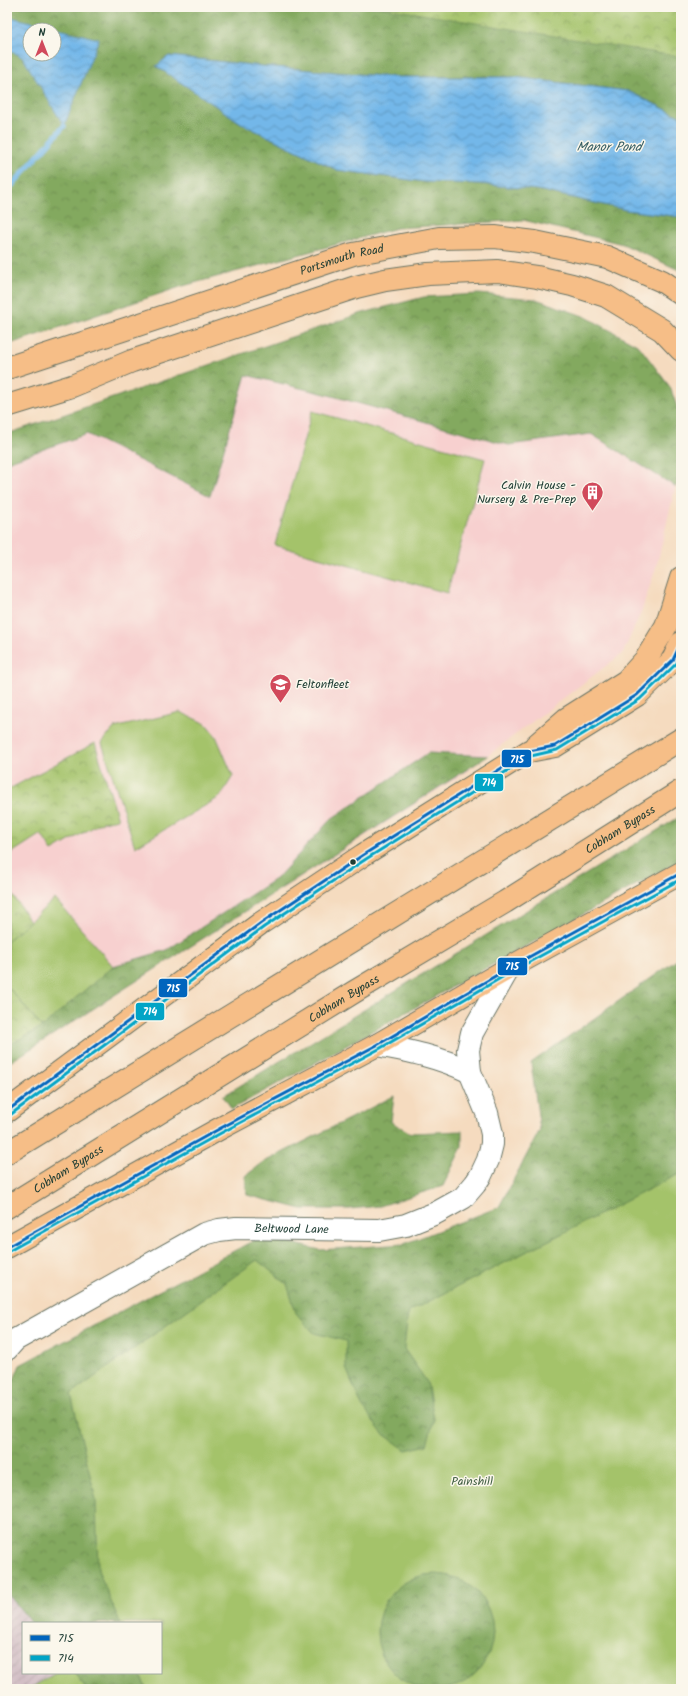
<svg xmlns="http://www.w3.org/2000/svg" width="688" height="1696" viewBox="0 0 688 1696" font-family="Kalam,sans-serif">
	<style>
		.built { fill: #f7d0cf }
		.industrial { fill: url(#industrial-furrows) }
		.green { fill: #a4c36b; stroke: #628050 }
		.forest { fill: url(#forest-crowns); stroke: #51734a; fill-rule: evenodd }
		.park { fill: url(#park-crowns); stroke: #628050 }
		.water { fill: url(#water-waves); stroke: #497a8e; fill-rule: evenodd }
		.lines { fill: none; stroke-linecap: round; stroke-linejoin: round }
		.stream { stroke: #73b7e9; stroke-width: 5.5 }
		.minor-casing { stroke: #6a7465; stroke-width: 24 }
		.major-casing { stroke: #6a7465; stroke-width: 24 }
		.highway-casing { stroke: #6a7465; stroke-width: 24 }
		.minor { stroke: #fff; stroke-width: 22 }
		.major { stroke: #f6be87; stroke-width: 22 }
		.highway { stroke: #f6be87; stroke-width: 22 }
		.bus-1-casing { stroke: #fbf7ec; stroke-width: 6 }
		.bus-2-casing { stroke: #fbf7ec; stroke-width: 6 }
		.bus-1 { stroke: #0065bd; stroke-width: 3 }
		.bus-2 { stroke: #02a4c6; stroke-width: 3 }
		.bus-dot { fill: #1f3d34; stroke: #fbf7ec; stroke-width: 1.5 }
		.labels { text-anchor: middle; dominant-baseline: central; stroke-width: 3; stroke-linejoin: round; paint-order: stroke }
		.street-label { font-size: 12px; fill: #1f3d34; stroke: #fbf7ec }
		.poi-label { font-size: 12px; fill: #1f3d34; stroke: #fbf7ec; text-anchor: end }
		.park-label { font-size: 12px; fill: #405e42; stroke: #fbf7ec }
		.water-label { font-size: 13px; font-style: italic; fill: #345c61; stroke: #fbf7ec }
		.line-badge { stroke: #fbf7ec; stroke-width: 1.5 }
		.badge-label { font-size: 11px; text-anchor: middle; font-weight: bold; fill: #fff }
	</style>
	<defs>
		<pattern id="industrial-furrows" width="10" height="10" patternUnits="userSpaceOnUse"><rect width="10" height="10" fill="#d2bec5"/><path d="M-1 1l2-2M0 10L10 0M9 11l2-2" fill="none" stroke="#aa9ca1"/></pattern>
		<pattern id="forest-crowns" width="20" height="18" patternUnits="userSpaceOnUse"><rect width="20" height="18" fill="#83a95f"/><path d="M2 6a3 3 0 1 1 6 0M12 15a3 3 0 1 1 6 0" fill="none" stroke="#6b8b4f"/></pattern>
		<pattern id="park-crowns" width="20" height="18" patternUnits="userSpaceOnUse"><rect width="20" height="18" fill="#a4c36b"/><path d="M2 6a3 3 0 1 1 6 0M12 15a3 3 0 1 1 6 0" fill="none" stroke="#85a059"/></pattern>
		<pattern id="water-waves" width="16" height="10" patternUnits="userSpaceOnUse"><rect width="16" height="10" fill="#73b7e9"/><path d="M0 5q4-4 8 0t8 0" fill="none" stroke="#5e96be"/></pattern>
	</defs>
	<rect width="100%" height="100%" fill="#fbf7ec"/>
	<filter id="ink" filterUnits="userSpaceOnUse"><feTurbulence type="fractalNoise" baseFrequency=".025" numOctaves="2"/><feDisplacementMap in="SourceGraphic" scale="8" xChannelSelector="R" yChannelSelector="G"/><feConvolveMatrix kernelMatrix="1 2 1 2 8 2 1 2 1" color-interpolation-filters="sRGB"/></filter>
	<filter id="wash" filterUnits="userSpaceOnUse"><feTurbulence type="fractalNoise" baseFrequency=".012" numOctaves="4" result="noise"/><feDisplacementMap in="SourceGraphic" scale="16" xChannelSelector="R" yChannelSelector="G"/><feGaussianBlur stdDeviation="0.9" result="paint"/><feColorMatrix in="noise" values="0 0 0 0 0 0 0 0 0 0 0 0 0 0 0 0 0 1.4 0 .05"/><feComposite in="paint" operator="in"/></filter>
	<g filter="url(#wash)">
		<rect width="100%" height="100%" fill="#f5dbbf"/>
		<polygon class="built" points="479,294 536,299 586,317 639,346 670,387 681,418 681,463 657,564 642,610 623,653 466,772 7,1064 7,434 359,314 424,297"/>
		<polygon class="industrial" points="7,1593 32,1623 23,1623 23,1673 56,1673 29,1689 7,1689"/>
		<g class="green">
			<polygon points="312,411 485,459 447,593 275,545"/>
			<polygon points="180,712 206,724 216,736 233,776 220,797 135,847 102,743 114,728"/>
			<polygon points="55,899 113,966 42,1027 7,986 7,941"/>
			<polygon points="681,1154 681,1689 131,1689 122,1673 161,1673 161,1623 93,1623 7,1436 277,1244 352,1307"/>
			<polygon points="56,1673 74,1673 87,1689 29,1689"/>
		</g>
		<g class="forest">
			<path d="M7 7H681V117L628 91 514 77H394L262 66 169 56 157 66 244 125 337 170 425 182 480 184 538 190 626 210 681 217V271L623 244 523 220 397 228 183 286 7 345ZM30 30H54V54H30Z"/>
			<polygon points="479,294 536,299 586,317 639,346 670,387 681,418 681,463 676,487 591,434 509,445 325,394 246,375 210,496 87,434 7,462 7,434 359,314 424,297"/>
			<polygon points="428,753 488,756 7,1064 7,1046 42,1027 113,966 167,950 278,877 331,819"/>
			<polygon points="681,816 681,860 232,1109 223,1096"/>
			<polygon points="681,957 681,1173 408,1312 404,1349 427,1382 434,1419 427,1445 406,1450 382,1433 362,1406 346,1368 346,1341 314,1333 296,1313 287,1284 257,1260 71,1394 96,1500 98,1570 120,1623 32,1623 7,1593 7,1396 20,1365 262,1236 320,1250 404,1244 499,1207 540,1130 531,1063"/>
			<polygon points="394,1096 391,1122 411,1133 462,1131 462,1147 443,1186 380,1206 350,1209 302,1209 247,1195 245,1176 264,1162"/>
			<circle cx="435" cy="1632" r="58"/>
			<polygon points="74,1673 140,1673 146,1689 87,1689"/>
		</g>
		<g class="park">
			<polygon points="379,7 681,7 681,57"/>
			<polygon points="95,743 118,819 102,822 52,851 41,834 7,856 7,785 11,788"/>
			<polygon points="7,887 30,921 7,941"/>
			<polygon points="7,986 42,1027 7,1046"/>
		</g>
		<g class="water">
			<path d="M7 16 99 39 64 126 23 58 7 48ZM30 30H54V54H30Z"/>
			<polygon points="169,56 262,66 394,77 514,77 628,91 681,117 681,217 626,210 538,190 480,184 425,182 337,170 244,125 156,66"/>
		</g>
		<g class="lines">
			<polyline class="stream" points="7,191 64,126"/>
		</g>
	</g>
	<g filter="url(#ink)">
		<g class="lines">
			<defs>
				<g id="minor">
					<path d="M377 1045C409 1051 440 1057 470 1072"/>
					<path id="s1" d="M7 1349 15 1340 204 1234 219 1230 236 1228 379 1230 406 1225 436 1213 463 1198 475 1184 481 1175 488 1160 492 1144V1134L487 1113 470 1072 468 1050 472 1033 509 968"/>
				</g>
				<g id="major">
					<path id="s2" d="M7 368 353 254 439 238 495 237 535 242 607 257 662 281 681 294"/>
					<polyline points="7,406 72,386 132,361 356,287 385,280 428,274 498,271 537,277 572,285 606,296 662,330 681,350"/>
				</g>
				<g id="highway">
					<polyline points="536,745 566,719 626,681 646,659 666,626 681,578"/>
					<polyline points="7,1111 261,923 363,855 529,751 555,746 637,695 673,660 681,643"/>
					<polyline points="7,1153 681,739"/>
					<path id="s3" d="M7 1207 354 992 505 902 681 791"/>
					<polyline points="7,1247 219,1129 377,1045 509,968 681,873"/>
				</g>
			</defs>
			<use href="#minor" class="minor-casing"/>
			<use href="#major" class="major-casing"/>
			<use href="#highway" class="highway-casing"/>
			<use href="#minor" class="minor"/>
			<use href="#major" class="major"/>
			<use href="#highway" class="highway"/>
			<defs>
				<g id="bus-1">
					<polyline points="7,1111 261,923 363,855 529,751 555,746 637,695 673,660 681,643"/>
					<polyline points="7,1247 219,1129 377,1045 509,968 681,873"/>
				</g>
				<g id="bus-2">
					<polyline points="10,1115 264,927 366,859 531,756 557,750 640,699 677,663 681,655"/>
					<polyline points="9,1251 221,1133 379,1049 511,972 681,879"/>
				</g>
			</defs>
			<use href="#bus-1" class="bus-1-casing"/>
			<use href="#bus-2" class="bus-2-casing"/>
			<use href="#bus-1" class="bus-1"/>
			<use href="#bus-2" class="bus-2"/>
		</g>
	</g>
	<defs>
		<symbol id="building-pin" viewBox="-11 -11 22 30"><path d="M0 17L-7.5 6A9.5 9.5 0 1 1 7.5 6Z" fill="#d1495b" stroke="#fbf7ec"/><path d="M-4-6H4V6H1V3H-1V6H-4ZM-2.5-4.3h1.7v1.8h-1.7ZM.8-4.3h1.7v1.8H.8ZM-2.5-1h1.7V.8h-1.7ZM.8-1h1.7V.8H.8Z" fill="#fff"/></symbol>
		<symbol id="school-pin" viewBox="-11 -11 22 30"><path d="M0 17L-7.5 6A9.5 9.5 0 1 1 7.5 6Z" fill="#d1495b" stroke="#fbf7ec"/><path d="M0-5L7-2L0 1L-7-2ZM-4 1L0 2.5L4 1V4Q0 6-4 4Z" fill="#fff"/></symbol>
	</defs>
	<g fill-rule="evenodd">
		<use href="#building-pin" x="580" y="480" width="25" height="34"/>
		<use href="#school-pin" x="268" y="672" width="25" height="34"/>
	</g>
	<circle class="bus-dot" cx="353" cy="862" r="3.5"/>
	<g class="labels">
		<g class="street-label">
			<text stroke="none"><textPath href="#s2" startOffset="352">Portsmouth Road</textPath></text>
			<text stroke="none"><textPath href="#s3" startOffset="720">Cobham Bypass</textPath></text>
			<text stroke="none"><textPath href="#s3" startOffset="396">Cobham Bypass</textPath></text>
			<text stroke="none"><textPath href="#s3" startOffset="72">Cobham Bypass</textPath></text>
			<text stroke="none"><textPath href="#s1" startOffset="317">Beltwood Lane</textPath></text>
		</g>
		<g class="poi-label">
			<text x="576" y="485">Calvin House -<tspan x="576" dy="14">Nursery &amp; Pre-Prep</tspan></text>
			<text x="296" y="684" text-anchor="start">Feltonfleet</text>
		</g>
		<g class="park-label">
			<text x="472" y="1481">Painshill</text>
		</g>
		<g class="water-label">
			<text x="609" y="147">Manor Pond</text>
		</g>
	</g>
	<g class="line-badge">
		<rect x="501" y="749" width="31" height="19" rx="4" fill="#0065bd"/>
		<rect x="474" y="773" width="30" height="19" rx="4" fill="#02a4c6"/>
		<rect x="497" y="957" width="31" height="19" rx="4" fill="#0065bd"/>
		<rect x="158" y="978" width="30" height="20" rx="4" fill="#0065bd"/>
		<rect x="135" y="1002" width="30" height="19" rx="4" fill="#02a4c6"/>
	</g>
	<g class="badge-label">
		<text x="517" y="763">715</text>
		<text x="489" y="786">714</text>
		<text x="512" y="970">715</text>
		<text x="173" y="992">715</text>
		<text x="150" y="1015">714</text>
	</g>
	<rect width="688" height="1696" fill="none" stroke="#fbf7ec" stroke-width="24"/>
	<rect x="22" y="1622" width="140" height="52" fill="#fbf7ec" stroke="#a3ada2"/>
	<rect x="30" y="1635" width="20" height="6" fill="#0065bd" stroke="#a3ada2"/>
	<text x="58" y="1642" font-size="12" fill="#1f3d34">715</text>
	<rect x="30" y="1655" width="20" height="6" fill="#02a4c6" stroke="#a3ada2"/>
	<text x="58" y="1662" font-size="12" fill="#1f3d34">714</text>
	<g transform="translate(42 42)"><circle r="19" fill="#fbf7ec" stroke="#a3ada2"/>
	<path d="M0-3L7 15L0 10L-7 15Z" fill="#d1495b"/>
	<text y="-6" font-size="11" font-weight="bold" text-anchor="middle" fill="#1f3d34">N</text>
	</g>
</svg>
